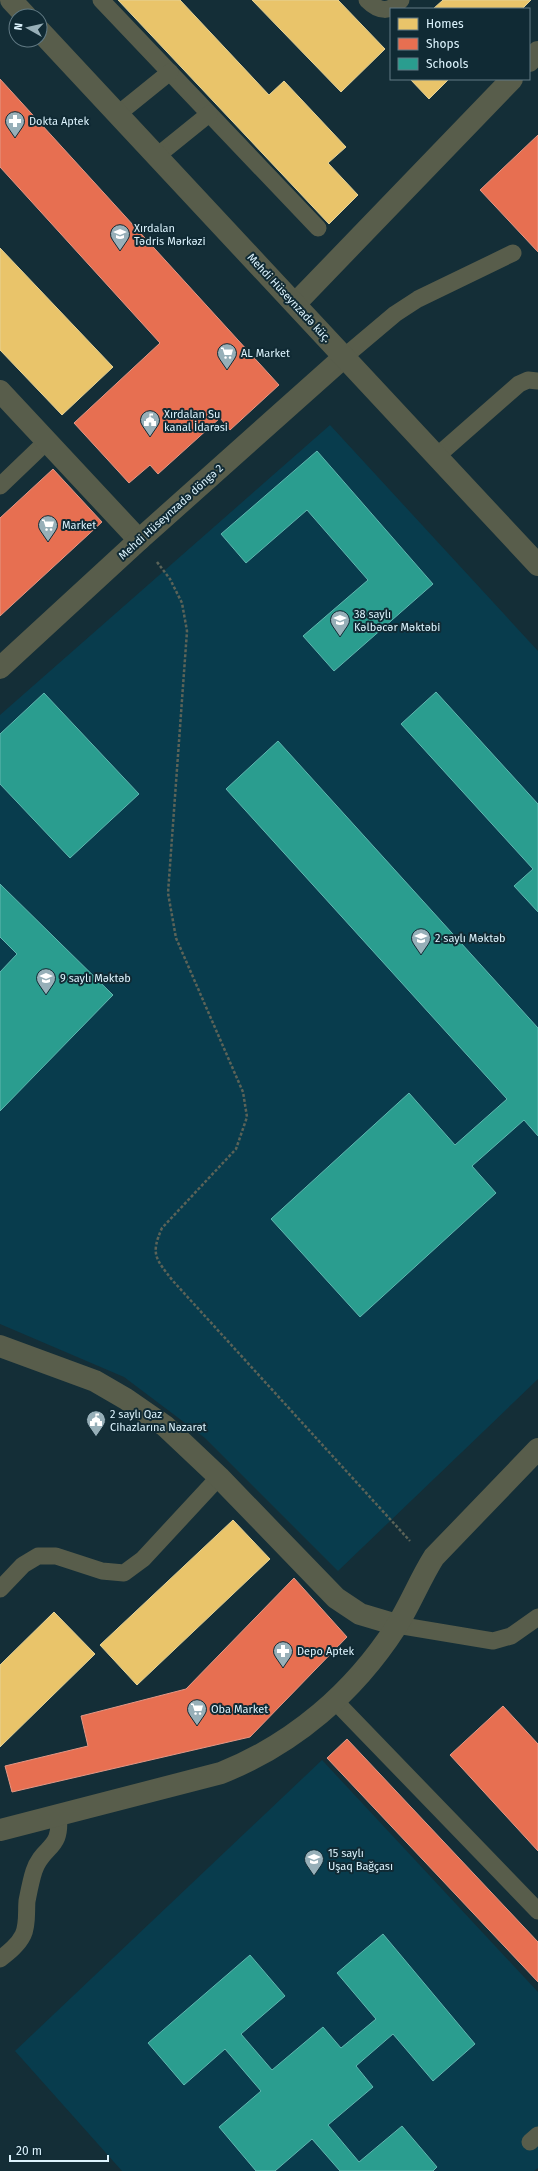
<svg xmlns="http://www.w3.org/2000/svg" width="538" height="2171" viewBox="0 0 538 2171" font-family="'Fira Sans',sans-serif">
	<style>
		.built { fill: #083c4d }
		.homes { fill: #e9c46a; stroke: #e5d296 }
		.shops { fill: #e76f51; stroke: #e49785 }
		.schools { fill: #2a9d8f; stroke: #60b7b0 }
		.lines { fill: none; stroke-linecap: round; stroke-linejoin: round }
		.path { stroke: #5b6358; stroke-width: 2.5; stroke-dasharray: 3 2; stroke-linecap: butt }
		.service { stroke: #585d4b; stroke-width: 17 }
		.minor { stroke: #585d4b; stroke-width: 22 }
		.tertiary { stroke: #585d4b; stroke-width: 22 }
		.labels { text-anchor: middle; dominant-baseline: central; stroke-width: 4; stroke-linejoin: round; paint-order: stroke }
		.poi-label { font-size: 11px; fill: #ddf4fe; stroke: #102a34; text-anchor: start }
		.street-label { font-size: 11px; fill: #ddf4fe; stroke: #102a34 }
	</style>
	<rect width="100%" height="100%" fill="#142e37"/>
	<g class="built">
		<polygon points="330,425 538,651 538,1379 338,1571 205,1438 124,1377 0,1324 0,715"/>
		<polygon points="322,1760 538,1992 538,2168 534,2171 122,2171 15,2051"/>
	</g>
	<g class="homes">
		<polygon points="118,0 180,0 269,95 284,81 346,147 328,163 358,195 329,224"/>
		<polygon points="252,0 338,0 385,49 341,92"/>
		<polygon points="443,0 531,0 522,9 433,9"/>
		<polygon points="410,79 449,79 429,99"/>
		<polygon points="0,248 113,367 62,415 0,350"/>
		<polygon points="233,1520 270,1559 137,1685 100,1645"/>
		<polygon points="54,1612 95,1654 0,1747 0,1665"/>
	</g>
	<g class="shops">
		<polygon points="0,79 279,385 230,430 220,418 158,474 150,465 129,483 74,423 160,343 0,167"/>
		<polygon points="538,135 538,252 480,190"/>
		<polygon points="53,469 102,522 0,616 0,518"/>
		<polygon points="294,1578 347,1637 250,1737 12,1792 5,1766 88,1746 81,1716 186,1689"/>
		<polygon points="503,1706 538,1744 538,1851 450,1755"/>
		<polygon points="347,1739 538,1942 538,1982 327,1758"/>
	</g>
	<g class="schools">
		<polygon points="317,451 433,584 334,671 303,636 368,580 307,510 246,563 221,534"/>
		<polygon points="436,692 538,804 538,912 514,886 533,869 401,724"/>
		<polygon points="44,693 139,794 70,858 0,784 0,734"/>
		<polygon points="278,741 538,1028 538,1136 524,1120 472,1166 496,1193 360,1317 271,1219 409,1093 455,1145 507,1099 226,789"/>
		<polygon points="0,884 113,995 0,1111 0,972 17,954 0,937"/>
		<polygon points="383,1934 475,2044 433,2081 393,2034 356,2066 373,2087 328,2125 359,2162 402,2126 437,2167 433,2171 340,2171 312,2139 275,2171 256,2171 219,2127 261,2091 225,2049 184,2085 148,2043 250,1955 285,1996 241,2034 272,2070 323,2027 341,2048 376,2019 337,1973"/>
	</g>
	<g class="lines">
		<path class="path" d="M157 562 170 579 182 603 187 631 168 893 176 938 243 1092 247 1117 236 1149 162 1228C150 1255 156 1259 173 1281L410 1541"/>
		<g class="service">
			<polyline points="101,0 318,228"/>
			<path d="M367 0C379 12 390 13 401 0"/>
			<polyline points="118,114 170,72"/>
			<polyline points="157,156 209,114"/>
			<polyline points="344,357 395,314 418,299 513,253"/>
			<polyline points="437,456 519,384 528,380 538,381"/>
			<polyline points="0,486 47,441"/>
			<polyline points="0,1589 23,1565 38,1556 56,1556 102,1571 124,1573 143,1559 219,1477"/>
			<polyline points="397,1625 493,1641 511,1636 538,1617"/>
			<polyline points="335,1701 538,1911"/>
			<path d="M0 1959C9 1952 18 1945 23 1935 28 1925 26 1911 27 1901 29 1891 31 1880 34 1871 43 1844 63 1851 58 1814"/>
			<polyline points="530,2142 538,2135"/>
		</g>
		<g class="minor">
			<polyline points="529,61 538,52"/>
			<polyline points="295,304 512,79"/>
			<polyline points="0,391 139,540"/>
			<polyline points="0,668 139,540 344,357"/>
			<polyline points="0,1346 95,1381 126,1399 165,1426 219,1477 336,1598 360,1614 397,1625"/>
			<path d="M0 1830 221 1773C294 1744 354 1692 396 1627 410 1605 420 1579 434 1557L538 1449"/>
		</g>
		<g class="tertiary">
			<polyline points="11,0 26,16"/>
			<polyline points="40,31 538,565"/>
		</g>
	</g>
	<defs>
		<symbol id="pharmacy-pin" viewBox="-11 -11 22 30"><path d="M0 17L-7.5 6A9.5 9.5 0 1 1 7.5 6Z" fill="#97afb8" stroke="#102a34"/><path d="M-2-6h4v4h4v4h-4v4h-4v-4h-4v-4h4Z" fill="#fff"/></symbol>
		<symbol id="university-pin" viewBox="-11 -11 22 30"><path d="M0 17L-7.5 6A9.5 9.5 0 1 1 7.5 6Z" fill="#97afb8" stroke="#102a34"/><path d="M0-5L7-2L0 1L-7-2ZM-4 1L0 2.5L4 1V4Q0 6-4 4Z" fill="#fff"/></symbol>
		<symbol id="supermarket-pin" viewBox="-11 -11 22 30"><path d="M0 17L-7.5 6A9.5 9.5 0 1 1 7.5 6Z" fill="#97afb8" stroke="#102a34"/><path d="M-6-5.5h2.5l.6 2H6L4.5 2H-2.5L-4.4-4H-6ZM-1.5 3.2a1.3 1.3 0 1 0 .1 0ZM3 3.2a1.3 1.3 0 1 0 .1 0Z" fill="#fff"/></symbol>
		<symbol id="civic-pin" viewBox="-11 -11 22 30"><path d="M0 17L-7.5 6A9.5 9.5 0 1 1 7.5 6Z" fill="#97afb8" stroke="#102a34"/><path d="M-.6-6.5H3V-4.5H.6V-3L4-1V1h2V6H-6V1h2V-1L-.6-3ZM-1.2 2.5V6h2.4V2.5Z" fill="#fff"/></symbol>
		<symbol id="school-pin" viewBox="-11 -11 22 30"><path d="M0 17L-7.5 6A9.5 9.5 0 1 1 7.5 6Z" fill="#97afb8" stroke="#102a34"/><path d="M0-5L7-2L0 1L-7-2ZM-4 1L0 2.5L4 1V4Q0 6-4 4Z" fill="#fff"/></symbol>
	</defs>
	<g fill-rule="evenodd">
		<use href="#pharmacy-pin" x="4" y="110" width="22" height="30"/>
		<use href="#university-pin" x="109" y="223" width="22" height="30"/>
		<use href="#supermarket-pin" x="216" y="342" width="22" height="30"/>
		<use href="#civic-pin" x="139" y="409" width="22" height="30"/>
		<use href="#supermarket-pin" x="37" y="514" width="22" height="30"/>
		<use href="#school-pin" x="329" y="609" width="22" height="30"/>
		<use href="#school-pin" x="410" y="927" width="22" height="30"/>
		<use href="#school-pin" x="35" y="967" width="22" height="30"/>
		<use href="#civic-pin" x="85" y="1409" width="22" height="30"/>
		<use href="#pharmacy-pin" x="272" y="1640" width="22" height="30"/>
		<use href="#supermarket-pin" x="186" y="1698" width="22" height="30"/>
		<use href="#school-pin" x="303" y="1848" width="22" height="30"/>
	</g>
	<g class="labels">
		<g class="poi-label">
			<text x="29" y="121">Dokta Aptek</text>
			<text x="134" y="228">Xırdalan<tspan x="134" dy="13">Tədris Mərkəzi</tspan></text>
			<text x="241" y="353">AL Market</text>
			<text x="164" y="414">Xırdalan Su<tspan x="164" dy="13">kanal İdarəsi</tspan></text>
			<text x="62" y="525">Market</text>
			<text x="354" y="614">38 saylı<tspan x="354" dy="13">Kəlbəcər Məktəbi</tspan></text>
			<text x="435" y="938">2 saylı Məktəb</text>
			<text x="60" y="978">9 saylı Məktəb</text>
			<text x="110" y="1414">2 saylı Qaz<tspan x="110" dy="13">Cihazlarına Nəzarət</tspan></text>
			<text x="297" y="1651">Depo Aptek</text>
			<text x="211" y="1709">Oba Market</text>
			<text x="328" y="1853">15 saylı<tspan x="328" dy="13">Uşaq Bağçası</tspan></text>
		</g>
		<g class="street-label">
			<text transform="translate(289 298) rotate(47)">Mehdi Hüseynzadə küç.</text>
			<text transform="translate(171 512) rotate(-42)">Mehdi Hüseynzadə döngə 2</text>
		</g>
	</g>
	<rect x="390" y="8" width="140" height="72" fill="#102a34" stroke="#627b85"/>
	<rect x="398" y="18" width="20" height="12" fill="#e9c46a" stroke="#627b85"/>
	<text x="426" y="28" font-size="12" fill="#ddf4fe">Homes</text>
	<rect x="398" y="38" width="20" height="12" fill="#e76f51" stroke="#627b85"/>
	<text x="426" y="48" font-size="12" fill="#ddf4fe">Shops</text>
	<rect x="398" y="58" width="20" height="12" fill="#2a9d8f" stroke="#627b85"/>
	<text x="426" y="68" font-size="12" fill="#ddf4fe">Schools</text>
	<g transform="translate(28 28) rotate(278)"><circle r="19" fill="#102a34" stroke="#627b85"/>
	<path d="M0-3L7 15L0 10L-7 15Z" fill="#97afb8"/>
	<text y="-6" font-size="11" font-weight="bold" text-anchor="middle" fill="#ddf4fe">N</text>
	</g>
	<path d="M10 2155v6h98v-6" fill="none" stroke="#ddf4fe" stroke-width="2"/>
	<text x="16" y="2155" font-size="12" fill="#ddf4fe" stroke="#102a34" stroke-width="3" paint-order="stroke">20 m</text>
</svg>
